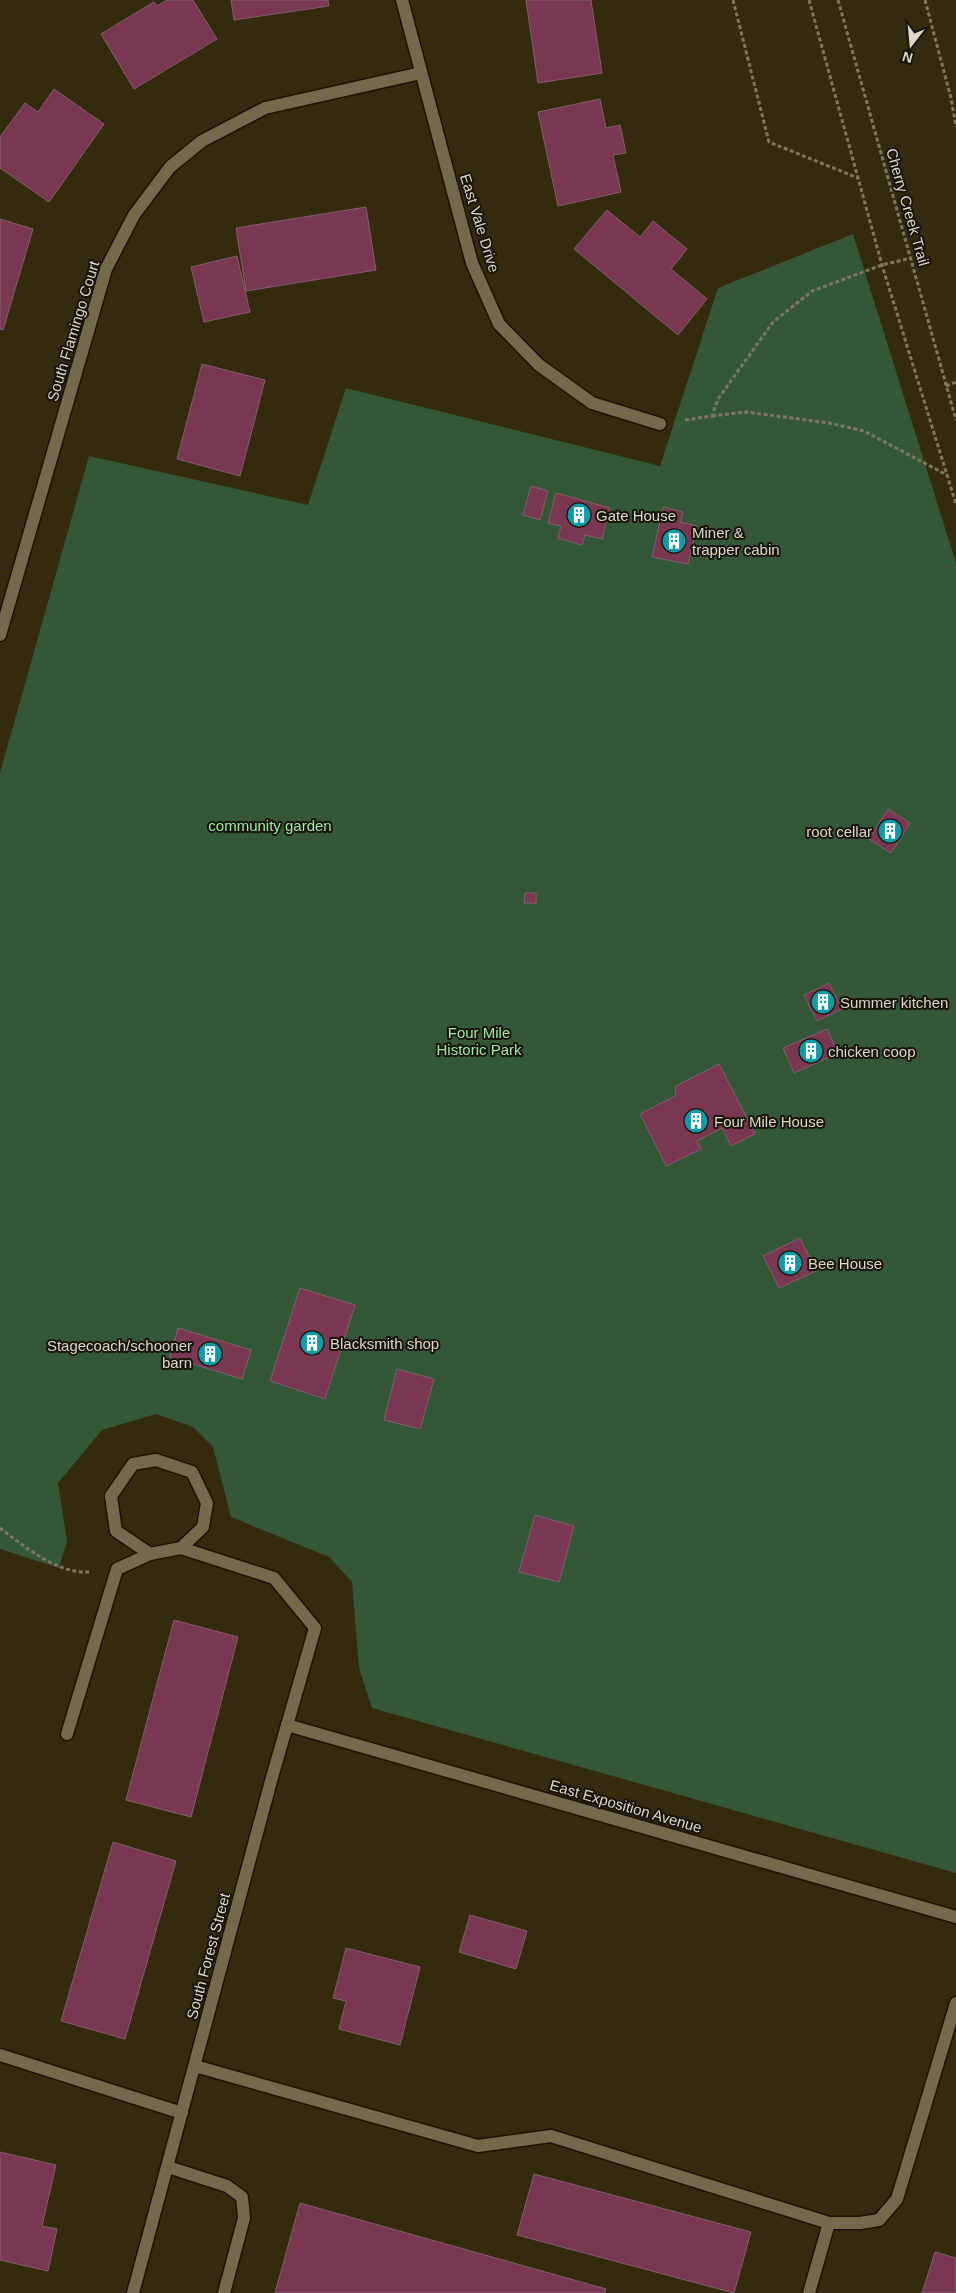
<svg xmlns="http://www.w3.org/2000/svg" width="956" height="2293" viewBox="0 0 956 2293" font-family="Helvetica,sans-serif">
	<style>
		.green { fill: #345737 }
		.building { fill: #7a3752; stroke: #81606b }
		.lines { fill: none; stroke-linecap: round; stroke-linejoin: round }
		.lane-casing { stroke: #1b1300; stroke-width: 15 }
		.street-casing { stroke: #1b1300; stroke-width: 15 }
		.path { stroke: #7e7760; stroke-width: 3; stroke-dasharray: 4 2.5; stroke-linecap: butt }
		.lane { stroke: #73694b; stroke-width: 12 }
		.street { stroke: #73694b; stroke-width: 12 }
		.labels { text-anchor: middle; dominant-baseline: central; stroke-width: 4; stroke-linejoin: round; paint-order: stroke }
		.street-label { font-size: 15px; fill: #ddd8c8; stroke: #171308 }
		.poi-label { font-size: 15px; fill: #ddd8c8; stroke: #171308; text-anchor: start }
		.park-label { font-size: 15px; fill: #9beca2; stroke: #171308 }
	</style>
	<rect width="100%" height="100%" fill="#342a0e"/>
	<polygon class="green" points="853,234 956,563 956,1873 372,1708 359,1668 352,1582 329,1557 231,1517 213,1447 193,1427 156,1414 102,1430 58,1483 67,1541 59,1568 0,1549 0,773 89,456 308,505 346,388 660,466 718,288"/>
	<g class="building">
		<polygon points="167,0 193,0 217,39 134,89 101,34 154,2 157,6"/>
		<polygon points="231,0 328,0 329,6 234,20"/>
		<polygon points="526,0 591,0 602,73 538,83"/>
		<polygon points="54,89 104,124 49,202 0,168 0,137 25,103 38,112"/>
		<polygon points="600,99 606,128 620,125 626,153 613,155 621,192 558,206 538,112"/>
		<polygon points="366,207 376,270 246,291 236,228"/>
		<polygon points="607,210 640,237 653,221 687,249 671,269 707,299 678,335 574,249"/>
		<polygon points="0,219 33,229 3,330 0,329"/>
		<polygon points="237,256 250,312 204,322 191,267"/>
		<polygon points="202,364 265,380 240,476 177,459"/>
		<polygon points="531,486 548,491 540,520 523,515"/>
		<polygon points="556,493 610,508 602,539 585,535 582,545 558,538 561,526 548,523"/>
		<polygon points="663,507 683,512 680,522 697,526 688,564 652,557"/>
		<polygon points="888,809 910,823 891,853 869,839"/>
		<polygon points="525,893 536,893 536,903 524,903"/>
		<polygon points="829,983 842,1009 817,1021 804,995"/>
		<polygon points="827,1029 838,1053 794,1073 783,1048"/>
		<polygon points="719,1064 755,1134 731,1146 722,1128 697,1141 701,1149 666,1166 640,1114 675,1096 676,1086"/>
		<polygon points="800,1238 816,1271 779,1288 763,1256"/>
		<polygon points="300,1288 355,1305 325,1399 270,1381"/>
		<polygon points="178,1328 251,1350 242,1379 170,1357"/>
		<polygon points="397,1369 434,1379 420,1429 384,1420"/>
		<polygon points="535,1515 574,1526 559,1582 519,1572"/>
		<polygon points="174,1620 238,1637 191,1817 126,1800"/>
		<polygon points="113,1842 176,1861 125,2039 61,2021"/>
		<polygon points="470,1915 527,1931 516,1969 459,1952"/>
		<polygon points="346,1948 420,1967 400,2045 339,2029 346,2001 333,1998"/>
		<polygon points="0,2152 56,2165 42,2226 57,2229 48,2271 0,2260"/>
		<polygon points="534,2174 751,2232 734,2293 517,2235"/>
		<polygon points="300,2203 606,2289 605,2293 275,2293"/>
		<polygon points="935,2252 956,2258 956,2293 922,2293"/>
	</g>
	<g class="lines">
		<defs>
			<g id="lane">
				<polyline points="67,1734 117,1569 150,1554"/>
				<polyline points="0,2055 182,2113"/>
				<polyline points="195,2066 478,2146 551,2136 829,2223 860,2223 879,2220 897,2199 956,2003"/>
				<polyline points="168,2167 227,2186 242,2197 244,2218 224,2293"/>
				<polyline points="809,2293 829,2223"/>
			</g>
			<g id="street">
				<polyline points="402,0 472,263 499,324 539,365 592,403 660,424"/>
				<polyline points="0,635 106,269 134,215 170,167 202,141 265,108 421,73"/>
				<polyline points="287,1725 956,1917"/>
				<polyline points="133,2293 271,1781 315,1628 274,1578 181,1548 150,1554 116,1531 111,1496 133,1464 156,1460 192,1472 207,1503 203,1527 181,1548"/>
			</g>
		</defs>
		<use href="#lane" class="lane-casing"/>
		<use href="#street" class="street-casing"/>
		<g class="path">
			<polyline points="733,0 769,142 858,178"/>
			<polyline points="809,0 882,265 956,504"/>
			<polyline points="838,0 956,420"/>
			<polyline points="925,0 951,98 956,127"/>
			<polyline points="946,386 956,382"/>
			<polyline points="712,416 747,412 829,423 864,431 947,475"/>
			<polyline points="685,420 712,416 718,399 773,322 812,291 882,265 911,258"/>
			<path d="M0 1528C24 1546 57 1574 89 1572"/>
		</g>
		<use href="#lane" class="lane"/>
		<use href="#street" class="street"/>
	</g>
	<defs>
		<symbol id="building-disc" viewBox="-11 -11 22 22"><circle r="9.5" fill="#0f9aa8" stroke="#171308"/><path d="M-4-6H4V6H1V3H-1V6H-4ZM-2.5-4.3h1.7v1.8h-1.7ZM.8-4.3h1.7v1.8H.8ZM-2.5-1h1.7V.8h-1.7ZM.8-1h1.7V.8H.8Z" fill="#fff"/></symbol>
	</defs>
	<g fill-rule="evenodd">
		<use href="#building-disc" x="565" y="501" width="28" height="28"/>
		<use href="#building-disc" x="660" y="527" width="28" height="28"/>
		<use href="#building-disc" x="876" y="817" width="28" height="28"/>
		<use href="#building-disc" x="809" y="988" width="28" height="28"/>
		<use href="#building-disc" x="797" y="1037" width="28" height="28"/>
		<use href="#building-disc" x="682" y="1107" width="28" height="28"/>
		<use href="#building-disc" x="776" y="1249" width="28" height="28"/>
		<use href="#building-disc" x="298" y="1329" width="28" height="28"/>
		<use href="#building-disc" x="196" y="1340" width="28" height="28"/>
	</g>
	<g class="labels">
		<g class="street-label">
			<text transform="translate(908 207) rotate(74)">Cherry Creek Trail</text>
			<text transform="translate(480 223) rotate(73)">East Vale Drive</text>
			<text transform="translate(73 331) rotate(-73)">South Flamingo Court</text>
			<text transform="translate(626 1806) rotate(16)">East Exposition Avenue</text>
			<text transform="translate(208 1956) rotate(-75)">South Forest Street</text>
		</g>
		<g class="poi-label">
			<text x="596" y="515">Gate House</text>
			<text x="692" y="532">Miner &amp;<tspan x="692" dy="17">trapper cabin</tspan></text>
			<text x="872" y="831" text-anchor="end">root cellar</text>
			<text x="840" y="1002">Summer kitchen</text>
			<text x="828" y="1051">chicken coop</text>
			<text x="714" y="1121">Four Mile House</text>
			<text x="808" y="1263">Bee House</text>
			<text x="330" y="1343">Blacksmith shop</text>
			<text x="192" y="1345" text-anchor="end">Stagecoach/schooner<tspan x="192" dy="17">barn</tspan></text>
		</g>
		<g class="park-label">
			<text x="270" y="825">community garden</text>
			<text x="479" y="1032">Four Mile<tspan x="479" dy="17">Historic Park</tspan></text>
		</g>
	</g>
	<g transform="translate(911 45) rotate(196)" stroke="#171308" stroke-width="4" paint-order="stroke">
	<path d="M0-4L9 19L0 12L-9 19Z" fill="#ddd8c8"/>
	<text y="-8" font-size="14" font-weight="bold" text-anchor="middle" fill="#ddd8c8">N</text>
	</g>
</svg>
